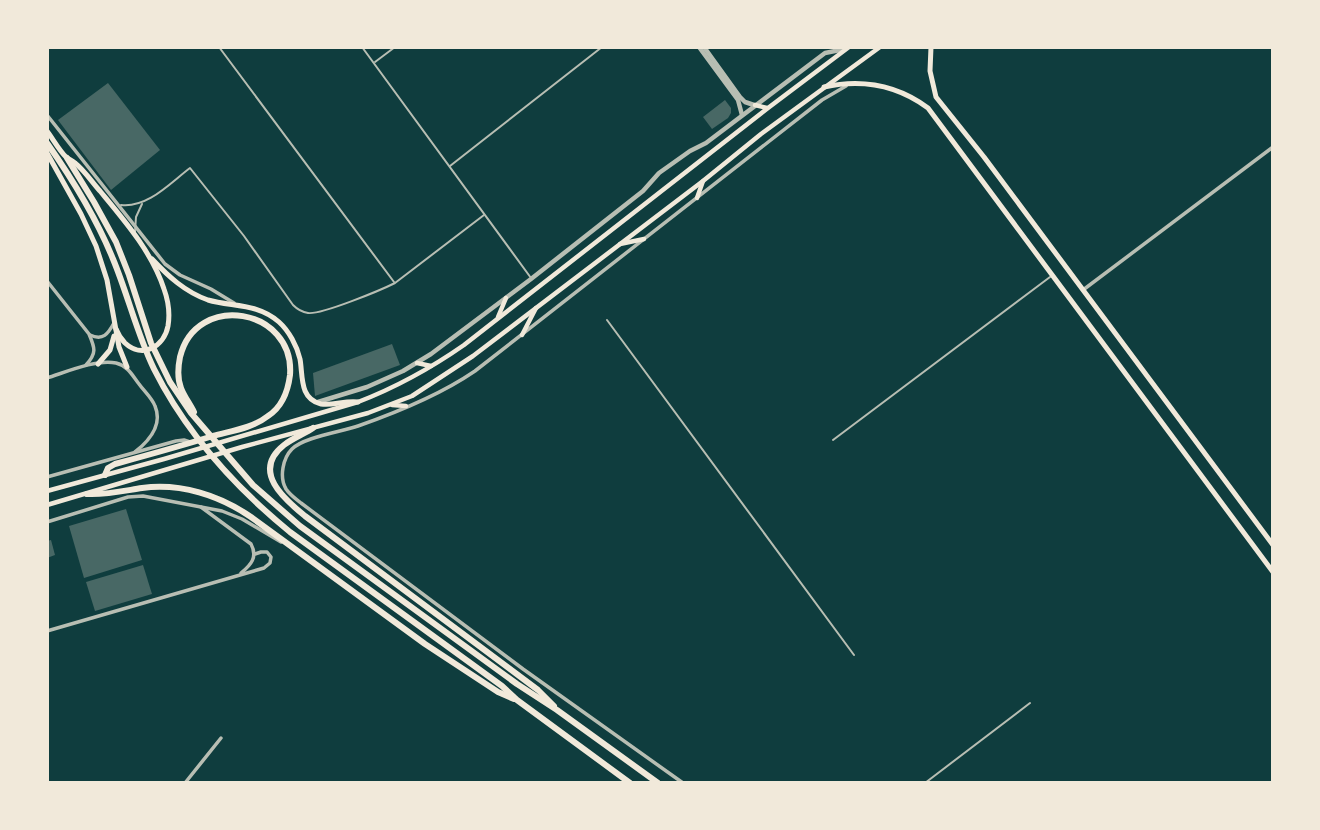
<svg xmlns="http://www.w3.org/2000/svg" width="1320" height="830" viewBox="0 0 1320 830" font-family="Georgia,serif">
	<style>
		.building { fill: #486865 }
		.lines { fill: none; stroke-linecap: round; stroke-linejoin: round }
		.service { stroke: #b8beb3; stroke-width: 2 }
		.minor { stroke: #b8beb3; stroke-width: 3.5 }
		.tertiary { stroke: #b8beb3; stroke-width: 4.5 }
		.secondary { stroke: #f1e9da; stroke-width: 4.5 }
		.primary { stroke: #f1e9da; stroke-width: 5 }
		.motorway { stroke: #f1e9da; stroke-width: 6 }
	</style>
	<rect width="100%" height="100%" fill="#0f3d3e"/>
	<g class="building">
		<polygon points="108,83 160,150 111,190 58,120"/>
		<polygon points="725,100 731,108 731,113 728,118 712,129 703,117"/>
		<polygon points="392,344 400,365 315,396 313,373"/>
		<polygon points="126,509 142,560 84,578 69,526"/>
		<polygon points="51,540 55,555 47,558 47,541"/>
		<polygon points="143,565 152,594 95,611 86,582"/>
	</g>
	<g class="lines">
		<g class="service">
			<polyline points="219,47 394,282"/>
			<polyline points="362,47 531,278"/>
			<polyline points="375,62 395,47"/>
			<polyline points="450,166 602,47"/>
			<path d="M121 205C148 208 170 183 190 168L244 236 293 305C297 309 301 312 308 313 321 315 381 290 395 283L484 215"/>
			<polyline points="135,232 136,217 142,204"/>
			<polyline points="607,320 854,655"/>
			<polyline points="833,440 1050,277"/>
			<polyline points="925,783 1030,703"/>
		</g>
		<g class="minor">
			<polyline points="47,115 165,264 180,275 211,289 234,303"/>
			<path d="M47 281 89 334C95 348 97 353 86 365"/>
			<polyline points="1083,290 1273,147"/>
			<path d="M90 335C103 341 108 334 114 323"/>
			<path d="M47 378C66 372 96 359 116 363 128 366 132 375 139 384 144 391 152 398 155 406 163 425 149 441 135 452"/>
			<polyline points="47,477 176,441 184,440 190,442"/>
			<path d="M201 507 251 544C258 557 251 565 241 573"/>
			<polyline points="47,522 128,497 143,496 222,511 242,519 281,542"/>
			<polyline points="47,631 264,568 270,563 271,557 267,552 261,552 255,554"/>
			<polyline points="185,783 221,738"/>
			<path d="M683 783 523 669 301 503C296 499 290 495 286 489 279 477 283 458 292 449 304 437 341 432 358 426 398 412 440 395 475 371L822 100 846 86"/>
		</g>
		<g class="tertiary">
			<polyline points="699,47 738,100 742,115"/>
			<polyline points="704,47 740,97 745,102 754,105"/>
			<polyline points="318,402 367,387 403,371 431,354 531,279 643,191 659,173 690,151 706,143 825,53 845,49"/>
		</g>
		<g class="secondary">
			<polyline points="755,105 767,108"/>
			<polyline points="697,198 703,181"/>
			<polyline points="620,244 644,239"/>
			<polyline points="498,317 506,298"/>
			<polyline points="522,335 536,308"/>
			<polyline points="417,363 431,366"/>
			<polyline points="392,405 406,406"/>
			<path d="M47 491 164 459 358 402C397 387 431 368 464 345L768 108 849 47"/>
			<polyline points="47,505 242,447 368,413 412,396 473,356 703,181 761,134 880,47"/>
		</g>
		<g class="primary">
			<polyline points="931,47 930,71 936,97 984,157 1273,545"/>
			<path d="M824 87C861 79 897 85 928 108L1273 572"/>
			<path d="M47 131C53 139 59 150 66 157 68 159 73 161 75 163 84 170 92 182 100 191 124 220 152 252 164 289 168 300 170 314 168 326 164 347 142 359 125 343 121 339 118 334 116 329"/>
			<polyline points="47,153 81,214 96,246 107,280 119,347 127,367"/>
			<path d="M152 259C168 276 185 292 208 300 232 307 258 303 279 322 289 331 297 346 300 359 303 375 299 399 321 404 333 406 346 400 358 402"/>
			<polyline points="98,364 110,350 114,336"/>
		</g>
		<g class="motorway">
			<path d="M47 143C73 180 96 217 113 259 128 295 137 334 154 369 186 433 235 487 290 532L502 686 517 700 630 783"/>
			<polyline points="67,158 94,202 116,242 129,275 151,343 170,382 191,413 253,485 300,526 517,684 557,710 658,783"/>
			<path d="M313 428C304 434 293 438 284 445 251 471 284 499 305 516L538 690 554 706"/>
			<path d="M105 475 108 468 115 464C148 455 181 446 213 436 231 431 253 428 268 416 282 407 288 391 290 375 295 308 196 291 180 357 178 367 177 378 181 388 184 396 190 404 194 412"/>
			<path d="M87 494C106 495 123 491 142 488 181 483 219 495 251 517L425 644 498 692 514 699"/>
		</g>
	</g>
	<rect width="1320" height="830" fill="none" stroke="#f1e9da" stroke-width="98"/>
</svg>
